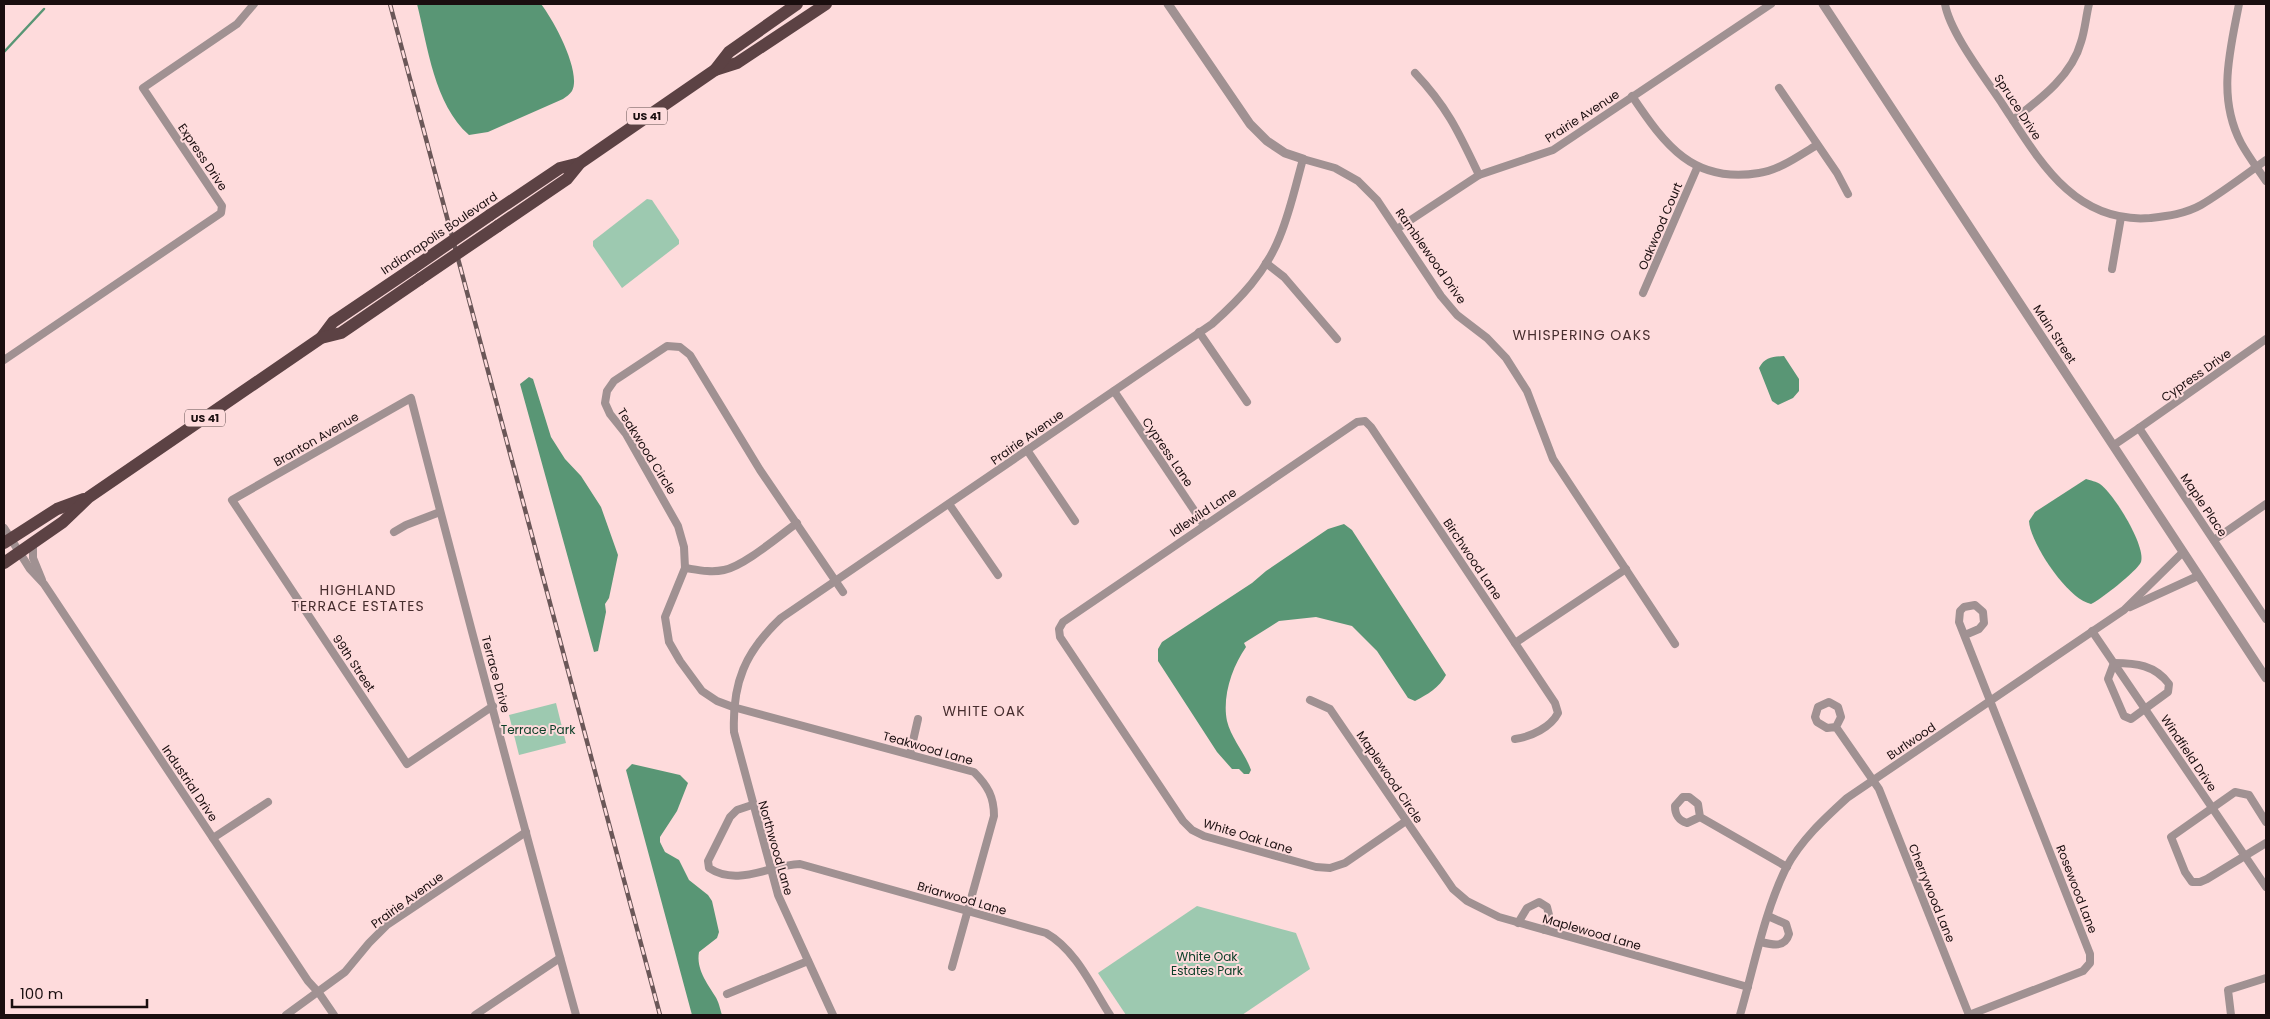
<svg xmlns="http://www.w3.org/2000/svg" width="2270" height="1019" viewBox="0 0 2270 1019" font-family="Poppins,sans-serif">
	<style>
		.green { fill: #9dc9b0 }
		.water { fill: #599675 }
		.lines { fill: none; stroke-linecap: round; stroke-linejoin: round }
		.stream { stroke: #599675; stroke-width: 2.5 }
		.minor { stroke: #a09192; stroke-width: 8 }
		.tertiary { stroke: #a09192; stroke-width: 9 }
		.trunk { stroke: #5c4244; stroke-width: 12 }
		.rail-casing { stroke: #6b5758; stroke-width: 4.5 }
		.rail { stroke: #fedbdc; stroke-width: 2.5; stroke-dasharray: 8; stroke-linecap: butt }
		.trunk-bridge { stroke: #5c4244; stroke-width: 12 }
		.labels { text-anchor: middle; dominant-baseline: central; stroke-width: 4; stroke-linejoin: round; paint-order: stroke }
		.shield { fill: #fedbdc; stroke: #5e4c4c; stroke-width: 1 }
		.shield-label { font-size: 11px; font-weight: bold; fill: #1a0e0f }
		.street-label { font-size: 12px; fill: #1a0e0f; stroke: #fedbdc }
		.park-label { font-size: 12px; fill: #0d4029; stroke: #fedbdc }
		.neighbourhood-label { font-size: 14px; letter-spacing: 1px; fill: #472d2e; stroke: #fedbdc }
	</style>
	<rect width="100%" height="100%" fill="#fedbdc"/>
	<g class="green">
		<polygon points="647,199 652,200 679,240 679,244 622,288 593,246 593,241"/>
		<polygon points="556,703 566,743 519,755 509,715"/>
		<polygon points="1197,906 1296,933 1310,969 1242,1015 1126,1015 1098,973"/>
	</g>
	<g class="water">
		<path d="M417 4H541C553 19 582 72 572 91 570 94 566 97 563 99L488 132 469 135C434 104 428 47 417 4Z"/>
		<path d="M1784 356 1799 379V391L1793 398 1778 405 1772 401 1759 368C1765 357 1772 357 1784 356Z"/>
		<polygon points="529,377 533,379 551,437 565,459 581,476 601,507 618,555 609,598 605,604 606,612 598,651 594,652 520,384"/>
		<path d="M2086 479C2090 480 2097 482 2100 484 2114 494 2146 546 2141 562 2137 571 2100 600 2091 604 2068 600 2030 543 2029 521L2035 512Z"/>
		<path d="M1344 524 1352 530 1446 675C1439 688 1428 694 1415 701L1408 698 1377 651 1352 626 1316 617 1279 621 1244 643 1246 647C1232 667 1222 697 1227 721 1231 738 1245 753 1251 770L1249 774H1244L1239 769H1232L1217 752 1158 661V649L1162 642 1252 583 1266 571 1328 529Z"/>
		<path d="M632 764 680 775 688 783 677 811 660 837V842L665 852 679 860 689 880 708 895 712 901 719 932 717 938 699 952C696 969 707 983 715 996 719 1002 720 1009 722 1015H692L626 770Z"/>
	</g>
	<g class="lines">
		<polyline class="stream" points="4,52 44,9"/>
		<g class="minor">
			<path d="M1945 4C1950 33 1986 79 2003 105 2039 160 2074 224 2150 218 2167 216 2185 214 2201 205 2223 192 2245 175 2266 160"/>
			<path d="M2239 4C2230 51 2217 97 2241 143 2248 156 2258 169 2266 181"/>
			<path d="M1415 73C1448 108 1459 133 1479 175"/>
			<polyline points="1779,88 1837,173 1848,194"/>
			<path d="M1632 96C1665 145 1693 184 1759 173 1780 170 1800 155 1817 145"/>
			<path d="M2013 120C2039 100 2072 76 2081 42 2085 30 2086 16 2089 4"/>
			<polyline points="1397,229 1479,175 1553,150 1771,4"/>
			<polyline points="1266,263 1284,277 1337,339"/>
			<polyline points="2112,269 2121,217"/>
			<polyline points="1643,293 1697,168"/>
			<polyline points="1199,332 1247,402"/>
			<polyline points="4,360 221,213 222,206 143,88 237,24 254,4"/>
			<polyline points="1114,391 1204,525"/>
			<polyline points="2139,428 2266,339"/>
			<polyline points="2114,445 2139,428 2266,619"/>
			<polyline points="1027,450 1075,521"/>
			<polyline points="949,504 998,575"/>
			<polyline points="4,528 30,569 44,584 308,981 319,993 334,1015"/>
			<polyline points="394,532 406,525 440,512"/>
			<polyline points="2214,540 2266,504"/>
			<polyline points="33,543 33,558 42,580"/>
			<path d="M685 568C698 570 711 573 724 570 744 566 779 536 797 523"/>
			<path d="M843 592 760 470 690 355 680 347 667 346 614 381 607 391 605 403 610 414 626 434 678 526 684 547 685 568 665 617 669 642 680 661 702 691 717 701 733 707 974 772C988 786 994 797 994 816L952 967"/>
			<polyline points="2130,607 2198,576"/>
			<polyline points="2092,631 2266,887"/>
			<polyline points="1965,635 1979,629 1984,623 1983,612 1975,605 1964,607 1960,611 1959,622 2090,954 2090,963 2083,971 1969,1015"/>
			<polyline points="1515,643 1626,569"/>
			<path d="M2114 663C2136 663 2155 665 2169 684L2168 692 2131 719 2124 716 2108 679Z"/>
			<polyline points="1310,700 1330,709 1453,889 1467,901 1499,917 1748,987"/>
			<path d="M493 706 407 764 232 500 411 398C464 604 519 810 576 1015"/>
			<polyline points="1836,727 1827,728 1817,722 1815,717 1818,707 1829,702 1838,707 1841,717 1836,727 1879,789 1969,1015"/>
			<polyline points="910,754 918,719"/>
			<path d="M752 805 737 810 730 817 708 861 709 868C738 887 769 865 800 864L1046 933C1076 950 1092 987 1110 1015"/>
			<path d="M1700 817 1698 804 1689 797H1683L1675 806C1675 815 1678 820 1687 823L1700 817 1787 867"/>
			<path d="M1406 821 1345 863 1330 868 1316 867 1204 836 1192 830 1183 821 1060 637 1059 629 1063 622 1357 422 1365 421 1371 427 1555 703 1558 713C1551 727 1531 737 1515 739"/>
			<polyline points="2266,822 2249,795 2235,792 2171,837 2185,872 2192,882 2200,882 2207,879 2266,843"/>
			<polyline points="213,838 268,802"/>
			<polyline points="1518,923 1527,908 1539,902 1547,907 1549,915 1545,930"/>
			<path d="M1761 942C1773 945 1785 948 1789 934L1786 924 1768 916"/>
			<polyline points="727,994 808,961"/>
			<polyline points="286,1015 345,972 369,943 387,925 526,832"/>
			<polyline points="475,1015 560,958"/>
			<path d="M833 1015 778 895 734 732C732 683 745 652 781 618L1212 324C1240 299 1266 272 1280 236 1290 212 1296 184 1303 159L1335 168 1358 181 1377 200 1441 296 1457 315 1487 338 1506 358 1527 391 1553 459 1675 644"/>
			<path d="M1740 1015C1754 967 1764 913 1786 868 1801 840 1824 819 1847 798L2124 610 2183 552"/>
			<polyline points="2231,1015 2228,990 2266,978"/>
		</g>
		<g class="tertiary">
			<polyline points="1168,4 1250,124 1267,141 1285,153 1303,159"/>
			<polyline points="1823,4 2266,678"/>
		</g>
		<g class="trunk">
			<polyline points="715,70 737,63 826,4"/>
			<polyline points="490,215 560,168 580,163"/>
			<polyline points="498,226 567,179 580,163 715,70 729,52 797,4"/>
			<polyline points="321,338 333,322 413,268"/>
			<polyline points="4,543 57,509 84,499"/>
			<polyline points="4,563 63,522 89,497 321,338 341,333 420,279"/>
		</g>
		<defs>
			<polyline id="rail" points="390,4 660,1015"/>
		</defs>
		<use href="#rail" class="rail-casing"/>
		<use href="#rail" class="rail"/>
		<g class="trunk-bridge">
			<polyline points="413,268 490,215"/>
			<polyline points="420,279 498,226"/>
		</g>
	</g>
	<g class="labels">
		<g class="shield">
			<rect x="627" y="107.5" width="40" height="17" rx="4"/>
			<rect x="185" y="409.5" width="40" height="17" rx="4"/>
		</g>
		<g class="shield-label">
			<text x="647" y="116">US 41</text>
			<text x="205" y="418">US 41</text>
		</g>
		<g class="street-label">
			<text transform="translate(2018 107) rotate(57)">Spruce Drive</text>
			<text transform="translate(1582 116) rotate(-33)">Prairie Avenue</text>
			<text transform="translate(203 157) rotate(56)">Express Drive</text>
			<text transform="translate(1660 226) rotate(-67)">Oakwood Court</text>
			<text transform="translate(439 233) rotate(-34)">Indianapolis Boulevard</text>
			<text transform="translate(1431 256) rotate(55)">Ramblewood Drive</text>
			<text transform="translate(2055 334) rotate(57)">Main Street</text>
			<text transform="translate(2196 375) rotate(-35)">Cypress Drive</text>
			<text transform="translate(1027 437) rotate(-35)">Prairie Avenue</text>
			<text transform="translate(316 439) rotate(-30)">Branton Avenue</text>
			<text transform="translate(647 451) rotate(58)">Teakwood Circle</text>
			<text transform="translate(1168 452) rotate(56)">Cypress Lane</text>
			<text transform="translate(2204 505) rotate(56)">Maple Place</text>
			<text transform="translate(1203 512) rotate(-34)">Idlewild Lane</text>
			<text transform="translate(1473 559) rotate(56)">Birchwood Lane</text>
			<text transform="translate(354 663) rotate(56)">99th Street</text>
			<text transform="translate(496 674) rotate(75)">Terrace Drive</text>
			<text transform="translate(1911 741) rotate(-34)">Burlwood</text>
			<text transform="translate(928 748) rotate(16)">Teakwood Lane</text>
			<text transform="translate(2189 753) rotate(56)">Windfield Drive</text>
			<text transform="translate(1390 777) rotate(56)">Maplewood Circle</text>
			<text transform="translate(190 783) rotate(56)">Industrial Drive</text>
			<text transform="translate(1248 836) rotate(17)">White Oak Lane</text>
			<text transform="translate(776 848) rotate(74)">Northwood Lane</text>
			<text transform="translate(2077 889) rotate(69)">Rosewood Lane</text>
			<text transform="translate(1932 893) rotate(68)">Cherrywood Lane</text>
			<text transform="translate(962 898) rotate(16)">Briarwood Lane</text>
			<text transform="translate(407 900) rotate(-36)">Prairie Avenue</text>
			<text transform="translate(1592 932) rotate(16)">Maplewood Lane</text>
		</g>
		<g class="park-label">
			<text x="538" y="729">Terrace Park</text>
			<text x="1207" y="956">White Oak<tspan x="1207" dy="14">Estates Park</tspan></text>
		</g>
		<g class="neighbourhood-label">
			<text x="1582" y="335">WHISPERING OAKS</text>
			<text x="358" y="590">HIGHLAND<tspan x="358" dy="16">TERRACE ESTATES</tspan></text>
			<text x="984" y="711">WHITE OAK</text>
		</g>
	</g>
	<rect width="2270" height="1019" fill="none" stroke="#1a0e0f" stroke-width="10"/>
	<path d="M12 999v8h135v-8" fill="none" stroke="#1a0e0f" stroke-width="2.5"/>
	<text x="20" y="999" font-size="15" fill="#1a0e0f" stroke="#fedbdc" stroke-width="4" paint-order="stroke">100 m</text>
</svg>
